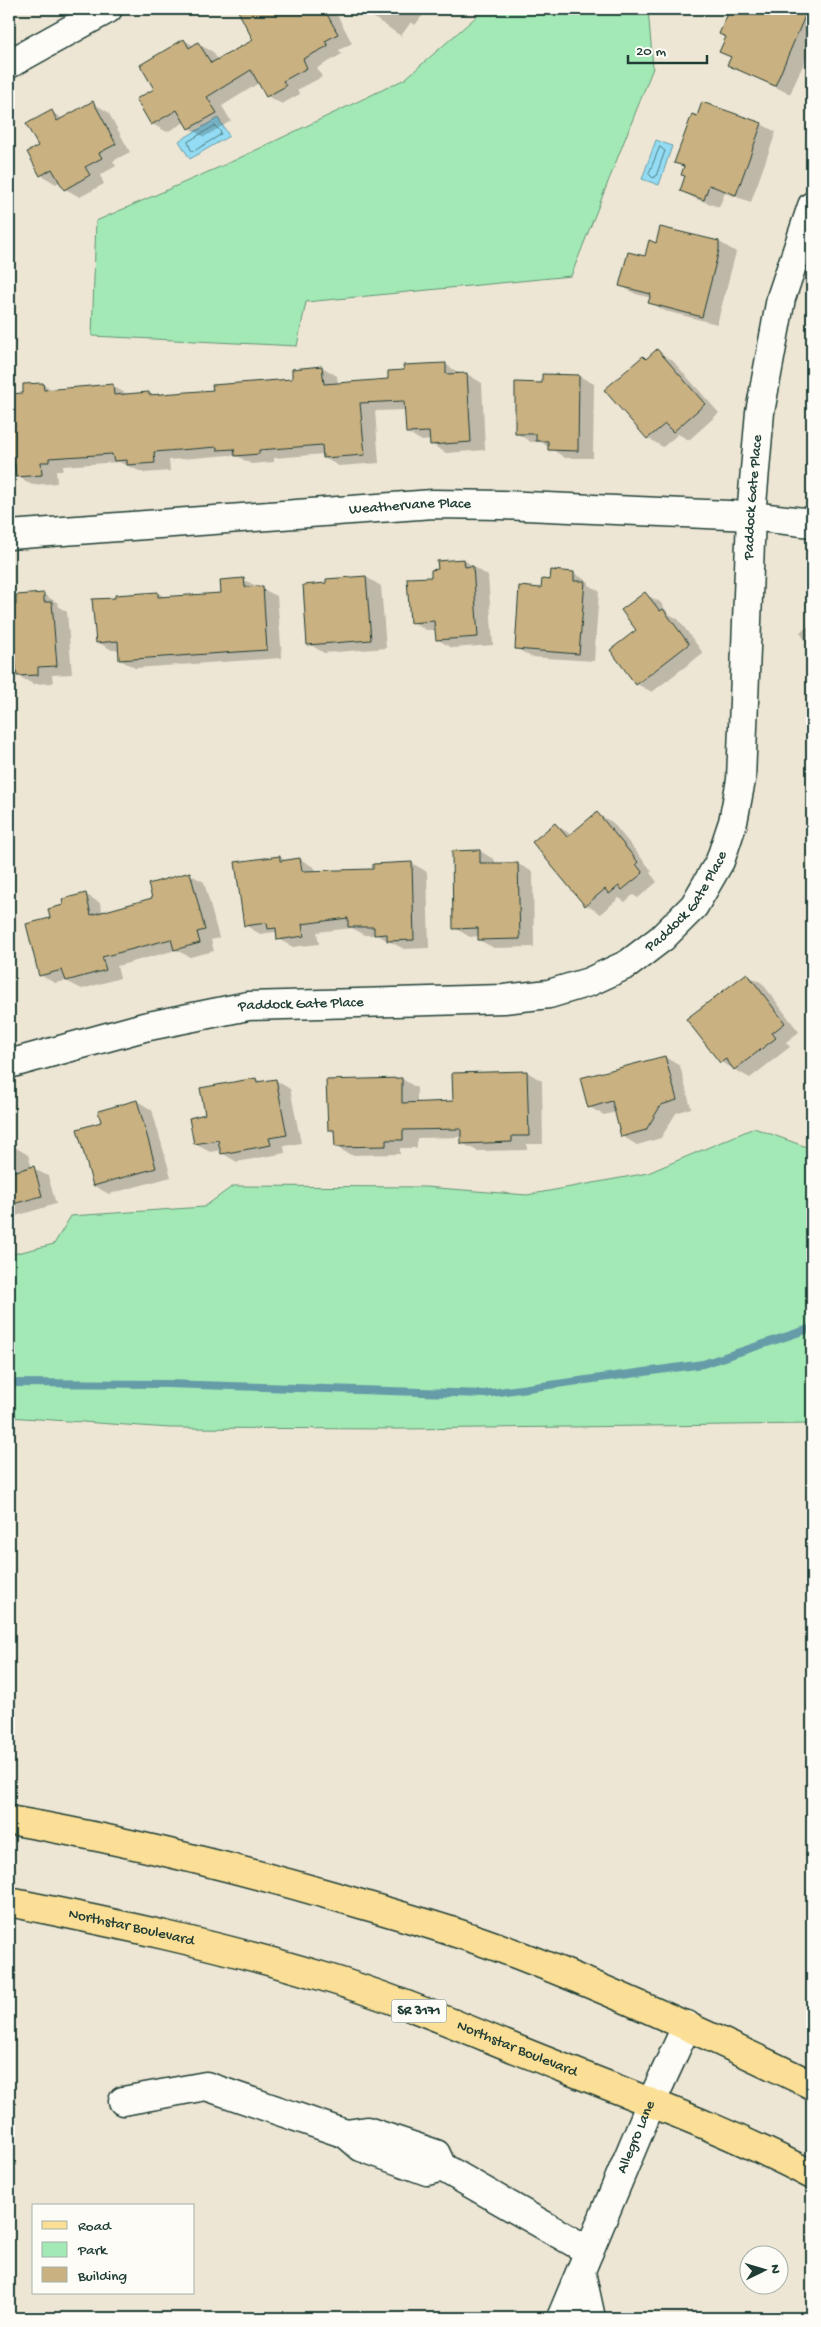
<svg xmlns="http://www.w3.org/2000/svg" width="821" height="2327" viewBox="0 0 821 2327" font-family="'Gochi Hand',sans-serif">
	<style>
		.green { fill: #a3e9b5; stroke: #619374 }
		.water { fill: #93dcf4; stroke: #659ca7 }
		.shadow { fill: #0003 }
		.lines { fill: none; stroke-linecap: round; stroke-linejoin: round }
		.shore { stroke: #4d7d81; stroke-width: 1 }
		.stream { stroke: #659ca7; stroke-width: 8 }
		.building { fill: #cab181; stroke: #1f3d34 }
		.minor-casing { stroke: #1f3d34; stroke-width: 31 }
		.primary-casing { stroke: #1f3d34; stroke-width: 31 }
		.minor { stroke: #fdfcf7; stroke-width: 28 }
		.primary { stroke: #fbdf96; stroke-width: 28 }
		.labels { text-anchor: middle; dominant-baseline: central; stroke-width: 5; stroke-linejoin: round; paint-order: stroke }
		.shield { fill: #fdfcf7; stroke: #62766e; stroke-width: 1 }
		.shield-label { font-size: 14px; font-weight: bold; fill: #1f3d34 }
		.street-label { font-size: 15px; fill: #1f3d34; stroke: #fdfcf7 }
	</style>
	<rect width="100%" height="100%" fill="#eee6d4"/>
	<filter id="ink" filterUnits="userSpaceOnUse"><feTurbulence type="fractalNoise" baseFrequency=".02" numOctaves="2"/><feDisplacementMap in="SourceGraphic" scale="10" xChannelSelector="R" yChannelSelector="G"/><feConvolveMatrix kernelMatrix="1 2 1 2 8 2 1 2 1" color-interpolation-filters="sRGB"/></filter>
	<g filter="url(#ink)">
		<g class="green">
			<polygon points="485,9 648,9 653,68 571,276 306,302 297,346 92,336 96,221 231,162 405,79"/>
			<polygon points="754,1128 812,1149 812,1424 402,1429 170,1428 9,1417 9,1255 54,1244 71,1216 204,1207 233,1186 425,1187 527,1195 648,1173"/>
		</g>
		<g class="water">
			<polygon points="218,118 229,136 190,159 179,141"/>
			<polygon points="656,140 672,146 659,185 642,179"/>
		</g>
		<g class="shadow">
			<polygon points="250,9 334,9 352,43 339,50 342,54 317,68 322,77 297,90 300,94 282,104 267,96 259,83 222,106 231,121 204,137 189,128 185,122 167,132 152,124 155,89 184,40 194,46 198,44 213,52 218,60 255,40 241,14"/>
			<polygon points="361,9 439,9 434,16 426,11 415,25 411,22 401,36"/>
			<polygon points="751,9 809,9 812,11 812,45 790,94 729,65 732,58 721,52 748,17"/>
			<polygon points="93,103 108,112 130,152 113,161 116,166 100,175 104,184 80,197 65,189 61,181 56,184 41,175 40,146 52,112 63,119"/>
			<polygon points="761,124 776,132 751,202 725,193 719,207 696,199 681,191 686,177 684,167 676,162"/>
			<polygon points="661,228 721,243 736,252 717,324 665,311 650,302 651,298 636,294 621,286 657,244"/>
			<polygon points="657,351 672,360 719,413 689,440 678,434 663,447 648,438 606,390"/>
			<polygon points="445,364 461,374 467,374 482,383 485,450 446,453 431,444 431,440 422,441 407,432 406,410 375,411 379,463 339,466 324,458 324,454 274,458 274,462 251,464 239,457 229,455 169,460 170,471 144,473 119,462 63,466 63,470 56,470 57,483 32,485 17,476 17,473 9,474 9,395 24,394 43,384 53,390 112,386 127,394 149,393 153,396 214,392 294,380 322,367 337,376 338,384 390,380 405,371"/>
			<polygon points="543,375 579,376 594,384 593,458 565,458 541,442 531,442 516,433 543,384"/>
			<polygon points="464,560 488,576 493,645 452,648 437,639 436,630 426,630 411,622 433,578 440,570"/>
			<polygon points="552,571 574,573 589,582 589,585 599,591 594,661 531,657 516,648 543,589 552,581"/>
			<polygon points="366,577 381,586 386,648 324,653 309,644 327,584"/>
			<polygon points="244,580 277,596 282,658 135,668 120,660 119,650 112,650 97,642 158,593 166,598 222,594"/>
			<polygon points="43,594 58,603 59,607 67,612 72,674 52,675 53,683 33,684 18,676 17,665 9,666 9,615 13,615 18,606"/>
			<polygon points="645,594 660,602 669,614 678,619 703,653 652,692 637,684 638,630"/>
			<polygon points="812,624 812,652 800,632"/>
			<polygon points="597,814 612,822 652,871 650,873 657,882 638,898 633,895 625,902 619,898 601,914 586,905 556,825 572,835"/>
			<polygon points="480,851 495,860 495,864 518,864 533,872 534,947 494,948 479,940 479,936 470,937 455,928"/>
			<polygon points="280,857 286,861 300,859 315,868 316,872 374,870 412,863 427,872 429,948 404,949 377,935 365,935 352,928 317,932 319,944 293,947 278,939 278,933 275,932 260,934 245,925"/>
			<polygon points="189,874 204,882 219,938 211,940 214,951 190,957 176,950 117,966 120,978 82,989 66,981 55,983 40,975 52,919 65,906 85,894 100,903 103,913 154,899"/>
			<polygon points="747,975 762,983 799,1032 786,1042 790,1047 750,1078 721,1062"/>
			<polygon points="665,1057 680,1066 691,1108 676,1113 661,1138 637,1145 622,1136 616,1112 604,1115 589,1107"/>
			<polygon points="527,1072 542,1081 543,1144 527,1144 527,1150 477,1151 462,1143 462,1137 417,1138 417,1148 400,1148 400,1154 351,1155 336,1147 336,1133 329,1129 402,1079 417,1088 417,1104 454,1103"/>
			<polygon points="256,1079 262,1082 275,1080 290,1089 301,1143 284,1146 285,1153 237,1162 222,1153 221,1150 210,1152 195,1144 207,1115"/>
			<polygon points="137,1101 152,1110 171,1177 109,1194 94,1186 102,1123"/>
			<polygon points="13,1146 28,1155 32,1168 48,1176 56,1204 9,1218 9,1147"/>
		</g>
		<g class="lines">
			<g class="shore">
				<polygon points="215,126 221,132 220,135 194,151 191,150 188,142"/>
				<polygon points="660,147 665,151 656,176 653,178 649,174"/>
			</g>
			<polyline class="stream" points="9,1383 166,1384 484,1394 703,1364 812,1328"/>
		</g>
		<g class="building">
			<polygon points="237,9 324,9 338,34 325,41 328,46 303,59 307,68 283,81 286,86 266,97 251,70 207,97 217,113 188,129 177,110 151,125 136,99 154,89 140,65 184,39 189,48 198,42 211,63 253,40"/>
			<polygon points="730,9 808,9 775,86 727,65 731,57 719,52 726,37 719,34"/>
			<polygon points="93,101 116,144 99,153 102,158 85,167 90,175 64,190 52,169 40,176 27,152 38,146 26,124 52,110 57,121"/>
			<polygon points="702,102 762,123 736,195 709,185 704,200 680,191 685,176 681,175 684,166 674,163 692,114 697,116"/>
			<polygon points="660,227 719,241 719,250 702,317 648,303 651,294 619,286 628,252 645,256 649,240 656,243"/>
			<polygon points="657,349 705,404 673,432 665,424 647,439 604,390 643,356 646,359"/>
			<polygon points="446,363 446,374 467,373 471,442 430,445 429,432 406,433 404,401 360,403 365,455 323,458 322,445 259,450 259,454 235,456 234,449 217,450 217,447 154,452 155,463 127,465 127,460 114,461 112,454 49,458 49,462 41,462 42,475 16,477 15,464 9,464 9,394 23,393 23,384 43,383 44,390 113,384 114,395 149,392 149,395 213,390 212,385 292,379 292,369 322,366 324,384 388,379 388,371 404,370 403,365"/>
			<polygon points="542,374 579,375 578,451 548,450 548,441 536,441 536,434 515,434 515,382 542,383"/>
			<polygon points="464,559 465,567 473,566 478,637 436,640 434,621 410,623 407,578 431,577 431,570 438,569 437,561"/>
			<polygon points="551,570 574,572 574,581 585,581 579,654 515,649 519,586 541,588 542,579 550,580"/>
			<polygon points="366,576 371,640 307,645 303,585 326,583 326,579"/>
			<polygon points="244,578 245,587 263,586 267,650 119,660 118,641 96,643 92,599 115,598 115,595 158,592 158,597 221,593 220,580"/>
			<polygon points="645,592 660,611 663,609 689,644 636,685 610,650 636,630 621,610"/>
			<polygon points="44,593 44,602 52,602 57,666 38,667 38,675 17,676 15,656 9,657 11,605 16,605 16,595"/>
			<polygon points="597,812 638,862 636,864 643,873 622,890 619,886 609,894 605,889 585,906 532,842 555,823 567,837"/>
			<polygon points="480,850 480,863 518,863 520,939 478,940 478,928 453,929 452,851"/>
			<polygon points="280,856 280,861 300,858 302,871 373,869 373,864 412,862 414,940 387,941 387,934 374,935 374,927 348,927 348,918 302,924 304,936 277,940 276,928 268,929 267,923 244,926 235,862"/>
			<polygon points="190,872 205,930 197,932 200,943 174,950 171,939 102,957 106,970 66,981 62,970 39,976 26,924 50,918 48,909 63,905 62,899 86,893 91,915 152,898 148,884"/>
			<polygon points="747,973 785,1023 772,1033 776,1038 734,1070 726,1059 720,1063 686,1019"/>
			<polygon points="665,1056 677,1100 661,1105 646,1130 621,1137 612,1101 588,1108 580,1078"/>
			<polygon points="527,1071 529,1136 512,1136 512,1142 461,1144 461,1129 403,1130 403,1140 386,1140 386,1146 335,1147 334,1130 328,1130 326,1080 402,1078 402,1103 453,1101 452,1073"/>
			<polygon points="256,1078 257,1082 276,1079 287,1135 269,1138 271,1145 221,1154 218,1140 194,1144 189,1118 205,1114 200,1088"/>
			<polygon points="137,1100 156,1168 93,1186 77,1129 101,1122 98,1111"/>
			<polygon points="34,1166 42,1196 9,1205 9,1173"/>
		</g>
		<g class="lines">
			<defs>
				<g id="minor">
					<polyline points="9,64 108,9"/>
					<path id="s1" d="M9 535 433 504 502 505 751 516 812 523"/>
					<path id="s2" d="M9 1064 144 1027 248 1006 504 999 549 994 589 982 628 964 662 938 694 906 720 861 733 822 741 780 751 516 760 412 781 298 812 206"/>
					<polyline points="123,2101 206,2086 346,2134"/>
					<polyline points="442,2167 427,2171 361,2147 346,2134 367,2131 436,2154 442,2167 589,2251"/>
					<polyline points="581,2272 591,2318"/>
					<path id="s3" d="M561 2318 651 2103 687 2025"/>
				</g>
				<g id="primary">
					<path d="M9 1820C119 1839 229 1866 337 1897 397 1915 457 1931 516 1954 617 1993 715 2038 812 2085"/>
					<path id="s4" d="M9 1902C114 1923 218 1945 321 1976 403 2000 481 2036 561 2067 646 2101 731 2132 812 2175"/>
				</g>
			</defs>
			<use href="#minor" class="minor-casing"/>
			<use href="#primary" class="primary-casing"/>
			<use href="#minor" class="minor"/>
			<use href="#primary" class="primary"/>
		</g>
	</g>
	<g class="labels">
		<rect class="shield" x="391.5" y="1999.5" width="55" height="23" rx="4"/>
		<g class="shield-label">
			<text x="419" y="2011">SR 3171</text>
		</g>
		<g class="street-label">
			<text stroke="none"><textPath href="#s2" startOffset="1139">Paddock Gate Place</textPath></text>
			<text stroke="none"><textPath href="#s1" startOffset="402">Weathervane Place</textPath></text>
			<text stroke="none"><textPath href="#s2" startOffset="719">Paddock Gate Place</textPath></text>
			<text stroke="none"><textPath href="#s2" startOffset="299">Paddock Gate Place</textPath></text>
			<text stroke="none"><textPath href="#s4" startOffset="125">Northstar Boulevard</textPath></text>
			<text stroke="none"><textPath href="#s4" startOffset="530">Northstar Boulevard</textPath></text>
			<text stroke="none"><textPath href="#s3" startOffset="196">Allegro Lane</textPath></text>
		</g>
	</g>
	<rect width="821" height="2327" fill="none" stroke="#fdfcf7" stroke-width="30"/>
	<rect x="15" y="15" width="791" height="2297" fill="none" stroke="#1f3d34" stroke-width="2" filter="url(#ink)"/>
	<rect x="32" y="2204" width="162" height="90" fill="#fdfcf7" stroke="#a4b0a9"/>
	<rect x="42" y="2221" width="25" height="8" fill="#fbdf96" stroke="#a4b0a9"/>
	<text x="78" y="2230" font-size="15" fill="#1f3d34">Road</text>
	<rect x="42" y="2242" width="25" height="15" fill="#a3e9b5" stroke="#a4b0a9"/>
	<text x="78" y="2254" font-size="15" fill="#1f3d34">Park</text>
	<rect x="42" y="2267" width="25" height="15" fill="#cab181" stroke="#a4b0a9"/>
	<text x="78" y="2280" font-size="15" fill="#1f3d34">Building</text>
	<g transform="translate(764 2270) rotate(85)"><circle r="24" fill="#fdfcf7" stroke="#a4b0a9"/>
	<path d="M0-4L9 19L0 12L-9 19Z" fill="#1f3d34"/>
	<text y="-8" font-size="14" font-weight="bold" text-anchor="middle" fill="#1f3d34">N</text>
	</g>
	<path d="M628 55v8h79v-8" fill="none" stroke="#1f3d34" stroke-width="2.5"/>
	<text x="636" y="55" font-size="15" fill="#1f3d34" stroke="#fdfcf7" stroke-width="4" paint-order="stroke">20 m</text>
</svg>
